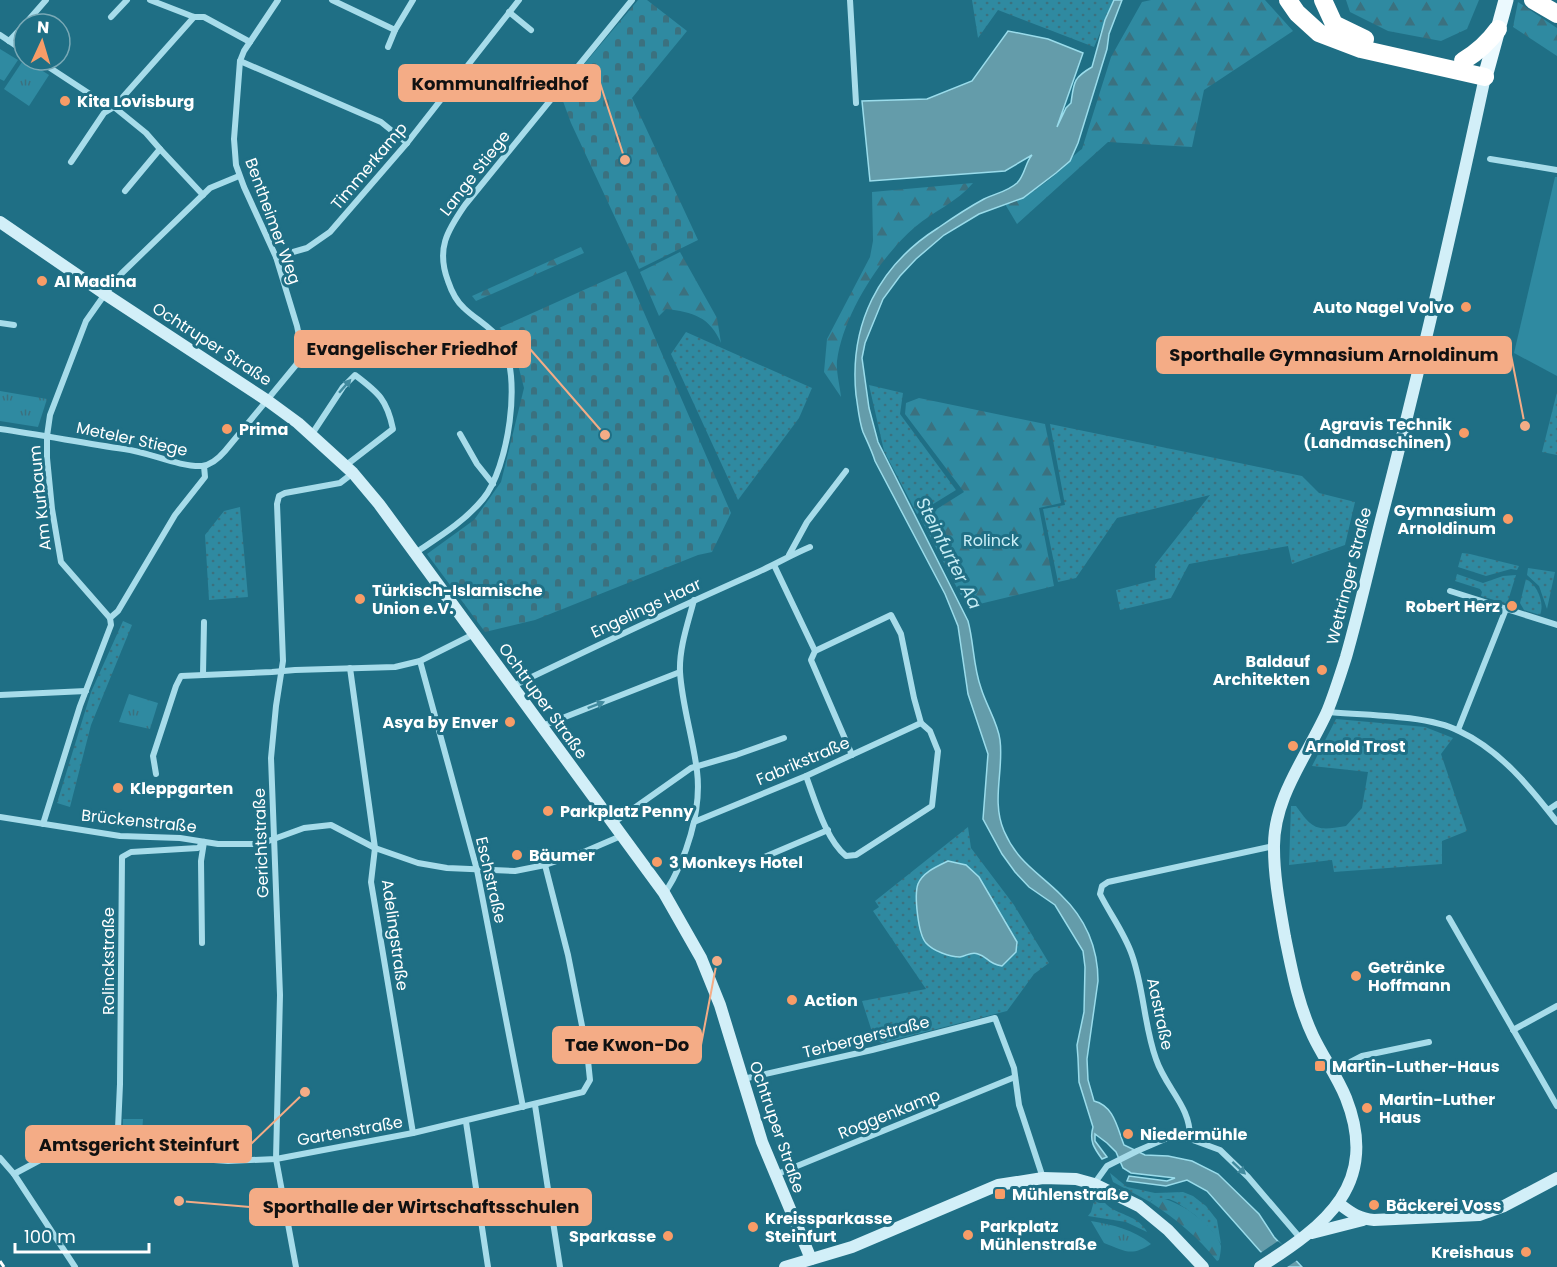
<svg xmlns="http://www.w3.org/2000/svg" width="1557" height="1267" viewBox="0 0 1557 1267" font-family="Poppins,sans-serif">
	<style>
		.grass { fill: url(#grass-dots) }
		.forest { fill: url(#forest-firs) }
		.cemetery { fill: url(#cemetery-stones) }
		.park { fill: url(#park-tufts) }
		.pitch { fill: #2f8aa1 }
		.water { fill: #649caa; stroke: #9adceb; stroke-width: 1.5 }
		.pier { fill: #1f6f85 }
		.lines { fill: none; stroke-linecap: round; stroke-linejoin: round }
		.street { stroke: #a7dcea; stroke-width: 6 }
		.secondary { stroke: #d2eff8; stroke-width: 12 }
		.primary { stroke: #ebf9fe; stroke-width: 15 }
		.highway { stroke: #fff; stroke-width: 18 }
		.rail { stroke: #fff; stroke-width: 3; stroke-dasharray: 10 4.5; stroke-linecap: butt }
		.oneway { fill: #418a9e }
		.poi-dot { fill: #f89c67; stroke: #1f6f85; stroke-width: 2 }
		.labels { text-anchor: middle; dominant-baseline: central; stroke-width: 6; stroke-linejoin: round; paint-order: stroke }
		.poi-label { font-size: 16px; font-weight: bold; fill: #fff; stroke: #1f6f85; text-anchor: start }
		.street-label { font-size: 16px; fill: #fff; stroke: #1f6f85 }
		.park-label { font-size: 16px; fill: #cbeff7; stroke: #1f6f85 }
		.water-label { font-size: 18px; font-style: italic; fill: #c6ecf4; stroke: #1f6f85 }
		.leader { fill: none; stroke: #f4ac86; stroke-width: 2 }
		.callout-dot { fill: #f4ac86; stroke: #1f6f85; stroke-width: 2 }
		.callout { fill: #f4ac86; stroke: #f4ac86; stroke-width: 2 }
		.callout-label { font-size: 18px; text-anchor: middle; font-weight: bold; fill: #111 }
	</style>
	<defs>
		<pattern id="grass-dots" width="8" height="8" patternUnits="userSpaceOnUse" patternTransform="scale(1.5)"><rect width="8" height="8" fill="#2f8aa1"/><path d="M2 2h.1M6 6h.1" fill="none" stroke="#3b717f" stroke-width="1.8" stroke-linecap="round"/></pattern>
		<pattern id="forest-firs" width="22" height="20" patternUnits="userSpaceOnUse" patternTransform="scale(1.5)"><rect width="22" height="20" fill="#2f8aa1"/><path d="M5 1l3.5 6h-7zM16 11l3.5 6h-7z" fill="#3b717f"/></pattern>
		<pattern id="cemetery-stones" width="16" height="16" patternUnits="userSpaceOnUse" patternTransform="scale(1.5)"><rect width="16" height="16" fill="#2f8aa1"/><path d="M2 7V4a2 2 0 0 1 4 0v3zM10 15v-3a2 2 0 0 1 4 0v3z" fill="#3b717f"/></pattern>
		<pattern id="park-tufts" width="24" height="20" patternUnits="userSpaceOnUse" patternTransform="scale(1.5)"><rect width="24" height="20" fill="#2f8aa1"/><path d="M3 7l-1-3M5 7V3M7 7l1-3M15 17l-1-3M17 17v-4M19 17l1-3" fill="none" stroke="#3b717f"/></pattern>
	</defs>
	<rect width="100%" height="100%" fill="#1f6f85"/>
	<g class="grass">
		<polygon points="972,0 1114,0 1094,47 998,10 978,38"/>
		<polygon points="686,332 812,388 799,418 738,500 671,354"/>
		<polygon points="869,385 903,393 900,414 956,490 917,514 884,451"/>
		<polygon points="1557,392 1557,455 1542,452"/>
		<polygon points="1050,424 1302,476 1319,493 1355,502 1345,545 1292,564 1288,546 1189,564 1171,598 1120,610 1116,590 1155,580 1155,565 1210,495 1117,518 1076,578 1058,582 1043,509 1065,505"/>
		<polygon points="240,507 248,597 209,600 205,535 224,511"/>
		<polygon points="1462,553 1470,554 1519,566 1517,570 1511,569 1486,576 1458,567"/>
		<polygon points="1528,568 1555,572 1547,609 1539,586 1527,575"/>
		<polygon points="1457,574 1483,583 1503,576 1516,575 1507,604 1481,596 1482,592 1480,589 1455,581"/>
		<path d="M1526 579C1537 585 1545 602 1540 615L1524 610 1520 603Z"/>
		<polygon points="123,621 132,625 91,725 70,807 57,803 91,692"/>
		<path d="M1336 719 1425 727 1453 738 1441 754 1467 831 1442 841V864L1334 872 1332 860 1289 865 1291 806H1296C1313 830 1317 831 1346 826L1362 808 1368 772 1312 766Z"/>
		<polygon points="968,827 971,848 1014,905 1049,963 1034,974 1007,1011 882,1043 874,1038 862,1001 926,989 873,911 879,907 875,901"/>
		<polygon points="1110,1173 1127,1187 1155,1193 1183,1192 1193,1196 1206,1206 1217,1220 1221,1244 1212,1231 1195,1215 1176,1202 1169,1199 1152,1200 1150,1202 1113,1182"/>
		<path d="M1095 1197C1103 1199 1105 1204 1111 1208 1124 1216 1139 1217 1147 1232L1126 1222 1088 1216 1091 1212Z"/>
	</g>
	<g class="forest">
		<path d="M1151 0H1265L1293 31 1204 90 1192 147 1108 142 1017 224 1005 204C1027 197 1045 184 1062 169 1069 162 1073 155 1082 149L1111 57 1142 2Z"/>
		<polygon points="1346,0 1479,0 1467,29 1441,41 1388,31 1350,12"/>
		<polygon points="1518,2 1557,28 1557,56 1513,27"/>
		<path d="M973 183C957 202 934 211 915 227 880 257 843 315 837 361 836 372 840 386 841 397L824 372 827 339 870 257 873 241 872 192Z"/>
		<polygon points="581,247 584,253 476,301 472,296"/>
		<path d="M680 252 717 318 721 343C710 317 693 312 666 309L659 316 640 272Z"/>
		<polygon points="919,398 1045,424 1061,503 1039,508 1054,586 967,607 921,519 964,492 905,414 906,403"/>
		<path d="M1155 1198C1175 1196 1217 1227 1221 1246 1221 1250 1220 1256 1219 1260L1217 1261C1198 1237 1176 1219 1150 1202Z"/>
	</g>
	<g class="cemetery">
		<polygon points="638,0 647,0 687,31 632,98 698,240 639,269 571,123 560,93"/>
		<polygon points="626,271 731,513 712,552 698,555 535,620 485,632 427,554 474,520 501,482 524,388 509,330 503,331 499,328"/>
	</g>
	<g class="park">
		<polygon points="24,59 49,75 29,106 4,89"/>
		<polygon points="0,391 47,399 38,427 0,421"/>
		<polygon points="129,694 158,703 150,729 119,722"/>
		<polygon points="123,1119 143,1119 142,1133 147,1134 147,1149 123,1146"/>
		<path d="M1091 1221C1113 1225 1133 1229 1151 1244 1131 1257 1125 1251 1104 1243Z"/>
	</g>
	<g class="pitch">
		<polygon points="0,49 18,60 4,81 0,79"/>
		<polygon points="1555,177 1557,177 1557,376 1514,353"/>
	</g>
	<g class="water">
		<path d="M1114 0H1122L1109 34 1107 49 1078 143 1070 161 1056 173 1023 198 979 214 944 235 916 259 900 276 883 299 865 343 862 358 869 408 878 442 968 621C974 643 973 666 981 688 986 705 998 723 1000 740 1004 770 991 801 1004 831 1018 863 1038 872 1061 895 1085 918 1098 947 1098 981L1087 1059 1088 1080 1094 1101C1114 1106 1117 1127 1124 1145L1145 1155 1168 1156 1192 1161 1218 1174 1259 1214 1274 1237 1302 1267H1278L1260 1251 1207 1191 1187 1180 1166 1186 1127 1181 1129 1176 1167 1181 1175 1178 1131 1173 1123 1168 1116 1152 1107 1143 1095 1134V1141L1107 1157 1102 1159C1094 1148 1089 1141 1093 1127L1079 1082 1078 1058 1077 1045 1084 1012 1085 967 1083 951 1055 905 1029 887 1015 872 1002 854 983 819 988 754 968 694 958 626 945 594 875 461C872 451 867 441 863 432 859 421 858 407 856 395 849 325 878 266 938 228 951 219 971 206 984 199 996 193 1007 192 1017 183 1025 175 1025 163 1032 155L1005 171 870 181 862 101 927 99 972 81 1008 31 1048 39 1083 53 1057 127 1066 108 1071 103C1074 82 1073 78 1092 67L1105 20Z"/>
		<path d="M948 861 966 865 979 877 1017 942 1016 952 1002 966C986 963 989 957 978 954 971 951 967 956 960 957 950 957 933 951 926 943 918 934 914 895 918 884 923 872 938 866 948 861Z"/>
	</g>
	<polygon class="pier" points="1278,1241 1294,1254 1299,1259 1287,1267 1274,1267 1259,1254"/>
	<g class="lines">
		<g class="street">
			<polyline points="150,0 194,17 204,17 250,42"/>
			<polyline points="332,0 395,30 413,0"/>
			<polyline points="850,0 856,103"/>
			<polyline points="509,12 531,30"/>
			<polyline points="111,17 127,0"/>
			<polyline points="25,24 46,0"/>
			<polyline points="0,35 24,51"/>
			<polyline points="9,41 24,25"/>
			<polyline points="388,47 395,30"/>
			<polyline points="38,60 102,102 114,107 146,133 160,149"/>
			<polyline points="240,61 381,122 407,143"/>
			<polyline points="1490,159 1557,170"/>
			<polyline points="71,162 104,113 114,107 194,17"/>
			<polyline points="125,191 160,149 203,195"/>
			<polyline points="276,257 307,248 330,232 407,143 519,0"/>
			<polyline points="0,323 14,325"/>
			<path d="M0 429C42 435 83 443 124 449 149 452 178 467 202 466 211 465 219 458 225 451L296 365 302 350 297 326 276 257 244 187 236 165 234 139 240 61 244 51 278 0"/>
			<path d="M312 434 343 387 355 375C379 393 387 400 393 429L345 466"/>
			<polyline points="460,434 477,464 493,484"/>
			<path d="M415 553C439 537 464 522 483 499 508 469 523 375 501 341 493 328 475 319 464 308 456 301 451 290 448 281 436 249 447 231 465 205L632 0"/>
			<polyline points="789,555 807,522 846,471"/>
			<polyline points="774,565 815,651 811,660 852,755"/>
			<polyline points="1450,591 1557,625"/>
			<polyline points="110,618 61,562 52,509 47,458 47,436 50,415 86,321 105,294 122,273 210,188 239,176"/>
			<polyline points="420,661 477,870 523,1107"/>
			<polyline points="350,668 375,848 371,882 413,1133"/>
			<polyline points="203,674 204,622"/>
			<path d="M513 686C594 647 674 609 756 573 774 565 791 555 810 547"/>
			<polyline points="0,695 86,691"/>
			<path d="M1327 712C1363 715 1428 715 1459 731 1500 750 1530 787 1557 822"/>
			<polyline points="542,726 680,672"/>
			<polyline points="1458,730 1506,609"/>
			<polyline points="156,774 153,756 176,686 181,676 272,672 295,670 395,667 420,661 474,634"/>
			<path d="M806 776C815 800 826 840 846 856L856 855 932 806 938 751 930 731 921 723 914 698 901 634 891 615 815 651"/>
			<polyline points="1548,810 1557,804"/>
			<polyline points="0,817 120,836 180,838 218,844 260,844 304,828 331,825 375,848 418,863 447,868 515,871 545,865 586,851 621,836"/>
			<polyline points="694,822 806,776 921,723"/>
			<polyline points="613,823 691,768 736,755 784,738"/>
			<polyline points="43,824 80,706 111,625 110,618 118,611 175,515 205,477 204,466"/>
			<polyline points="204,842 198,848 131,852 122,857 120,1084 117,1151 143,1155 228,1161 276,1159 413,1133 583,1092 590,1080 587,1051 568,955 545,865"/>
			<polyline points="762,858 828,830"/>
			<path d="M665 893C686 860 702 811 697 771 693 738 682 705 680 672 679 648 688 623 694 600"/>
			<polyline points="1449,918 1557,1106"/>
			<polyline points="202,943 201,861 204,842"/>
			<polyline points="1513,1030 1557,1006"/>
			<polyline points="1333,1071 1362,1056 1429,1042"/>
			<polyline points="743,1079 872,1050 995,1018 1014,1068 1019,1105 1043,1178"/>
			<polyline points="535,1105 560,1267"/>
			<polyline points="466,1122 488,1267"/>
			<path d="M1190 1139C1191 1106 1166 1089 1156 1059 1144 1026 1144 989 1132 955 1125 934 1110 914 1100 894L1102 886 1108 882 1274 846"/>
			<polyline points="0,1158 14,1174 75,1267"/>
			<polyline points="14,1174 70,1144"/>
			<polyline points="775,1175 1015,1077"/>
			<polyline points="1094,1184 1107,1166 1137,1151 1165,1139 1190,1139 1220,1150 1248,1177 1301,1239"/>
			<polyline points="296,1267 276,1159 280,995 271,758 276,706 283,661 277,504 279,496 285,493 340,483 353,473"/>
		</g>
		<g class="secondary">
			<polyline points="0,222 105,294 268,401 298,423 353,473 379,504 664,893 701,958 720,1005 762,1142 811,1259"/>
			<path d="M1338 1203C1350 1212 1358 1219 1374 1220L1479 1215 1504 1206 1557 1178"/>
			<polyline points="1312,1233 1363,1220"/>
			<polyline points="785,1267 852,1247 998,1185 1043,1178 1076,1179 1094,1184 1139,1206 1168,1230 1203,1267"/>
			<path d="M1260 1267C1326 1225 1380 1184 1346 1098 1337 1076 1323 1057 1313 1036 1298 1004 1292 971 1285 937 1280 908 1274 878 1274 848 1273 798 1307 756 1327 712 1334 695 1340 676 1346 657 1360 608 1371 558 1384 508 1421 365 1454 221 1485 77"/>
		</g>
		<polyline class="primary" points="1485,77 1506,0"/>
		<g class="highway">
			<polyline points="1288,0 1297,13 1319,33 1361,49 1485,77"/>
			<polyline points="1323,0 1334,24 1365,39"/>
			<polyline points="1533,0 1557,14"/>
			<path d="M1463 61C1478 52 1488 43 1498 29"/>
		</g>
		<polyline class="rail" points="0,1261 4,1267"/>
	</g>
	<defs><path id="oneway-solid" d="M-6-.8H1V-3.2L6.5 0L1 3.2V.8H-6Z" transform="scale(1.5)"/></defs>
	<g class="oneway">
		<use href="#oneway-solid" transform="translate(345 386) rotate(-49)"/>
		<use href="#oneway-solid" transform="translate(596 705) rotate(-21)"/>
		<use href="#oneway-solid" transform="translate(1239 1168) rotate(43)"/>
	</g>
	<g class="poi-dot">
		<circle cx="65" cy="101" r="6"/>
		<circle cx="42" cy="281" r="6"/>
		<circle cx="1466" cy="307" r="6"/>
		<circle cx="227" cy="429" r="6"/>
		<circle cx="1464" cy="433" r="6"/>
		<circle cx="1508" cy="519" r="6"/>
		<circle cx="360" cy="599" r="6"/>
		<circle cx="1512" cy="606" r="6"/>
		<circle cx="1322" cy="670" r="6"/>
		<circle cx="510" cy="722" r="6"/>
		<circle cx="1293" cy="746" r="6"/>
		<circle cx="118" cy="788" r="6"/>
		<circle cx="548" cy="811" r="6"/>
		<circle cx="517" cy="855" r="6"/>
		<circle cx="657" cy="862" r="6"/>
		<circle cx="1356" cy="976" r="6"/>
		<circle cx="792" cy="1000" r="6"/>
		<rect x="1314" y="1060" width="12" height="12" rx="3"/>
		<circle cx="1367" cy="1108" r="6"/>
		<circle cx="1128" cy="1134" r="6"/>
		<rect x="994" y="1188" width="12" height="12" rx="3"/>
		<circle cx="1374" cy="1205" r="6"/>
		<circle cx="753" cy="1227" r="6"/>
		<circle cx="968" cy="1235" r="6"/>
		<circle cx="668" cy="1236" r="6"/>
		<circle cx="1526" cy="1252" r="6"/>
	</g>
	<g class="labels">
		<g class="poi-label">
			<text x="77" y="101">Kita Lovisburg</text>
			<text x="54" y="281">Al Madina</text>
			<text x="1454" y="307" text-anchor="end">Auto Nagel Volvo</text>
			<text x="1452" y="424" text-anchor="end">Agravis Technik<tspan x="1452" dy="18">(Landmaschinen)</tspan></text>
			<text x="239" y="429">Prima</text>
			<text x="1496" y="510" text-anchor="end">Gymnasium<tspan x="1496" dy="18">Arnoldinum</tspan></text>
			<text x="372" y="590">Türkisch-Islamische<tspan x="372" dy="18">Union e.V.</tspan></text>
			<text x="1500" y="606" text-anchor="end">Robert Herz</text>
			<text x="1310" y="661" text-anchor="end">Baldauf<tspan x="1310" dy="18">Architekten</tspan></text>
			<text x="498" y="722" text-anchor="end">Asya by Enver</text>
			<text x="1305" y="746">Arnold Trost</text>
			<text x="130" y="788">Kleppgarten</text>
			<text x="560" y="811">Parkplatz Penny</text>
			<text x="529" y="855">Bäumer</text>
			<text x="669" y="862">3 Monkeys Hotel</text>
			<text x="1368" y="967">Getränke<tspan x="1368" dy="18">Hoffmann</tspan></text>
			<text x="804" y="1000">Action</text>
			<text x="1332" y="1066">Martin-Luther-Haus</text>
			<text x="1379" y="1099">Martin-Luther<tspan x="1379" dy="18">Haus</tspan></text>
			<text x="1140" y="1134">Niedermühle</text>
			<text x="1012" y="1194">Mühlenstraße</text>
			<text x="1386" y="1205">Bäckerei Voss</text>
			<text x="765" y="1218">Kreissparkasse<tspan x="765" dy="18">Steinfurt</tspan></text>
			<text x="980" y="1226">Parkplatz<tspan x="980" dy="18">Mühlenstraße</tspan></text>
			<text x="656" y="1236" text-anchor="end">Sparkasse</text>
			<text x="1514" y="1252" text-anchor="end">Kreishaus</text>
		</g>
		<g class="street-label">
			<text transform="translate(369 166) rotate(-50)">Timmerkamp</text>
			<text transform="translate(475 173) rotate(-52)">Lange Stiege</text>
			<text transform="translate(273 221) rotate(70)">Bentheimer Weg</text>
			<text transform="translate(212 344) rotate(33)">Ochtruper Straße</text>
			<text transform="translate(132 439) rotate(12)">Meteler Stiege</text>
			<text transform="translate(40 498) rotate(-96)">Am Kurbaum</text>
			<text transform="translate(1349 576) rotate(-76)">Wettringer Straße</text>
			<text transform="translate(646 608) rotate(-25)">Engelings Haar</text>
			<text transform="translate(543 701) rotate(54)">Ochtruper Straße</text>
			<text transform="translate(803 761) rotate(-23)">Fabrikstraße</text>
			<text transform="translate(139 821) rotate(6)">Brückenstraße</text>
			<text transform="translate(261 843) rotate(-92)">Gerichtstraße</text>
			<text transform="translate(491 880) rotate(77)">Eschstraße</text>
			<text transform="translate(395 935) rotate(82)">Adelingstraße</text>
			<text transform="translate(108 961) rotate(-90)">Rolinckstraße</text>
			<text transform="translate(1160 1014) rotate(78)">Aastraße</text>
			<text transform="translate(866 1037) rotate(-14)">Terbergerstraße</text>
			<text transform="translate(889 1114) rotate(-22)">Roggenkamp</text>
			<text transform="translate(777 1127) rotate(71)">Ochtruper Straße</text>
			<text transform="translate(350 1131) rotate(-10)">Gartenstraße</text>
		</g>
		<g class="park-label">
			<text x="991" y="540">Rolinck</text>
		</g>
		<g class="water-label">
			<text transform="translate(949 553) rotate(63)">Steinfurter Aa</text>
		</g>
	</g>
	<path class="leader" d="M625 160L600 83M605 435L530 349M1525 426L1511 355M717 961L701 1045M305 1092L251 1144M179 1201L250 1207"/>
	<g class="callout-dot">
		<circle cx="625" cy="160" r="6"/>
		<circle cx="605" cy="435" r="6"/>
		<circle cx="1525" cy="426" r="6"/>
		<circle cx="717" cy="961" r="6"/>
		<circle cx="305" cy="1092" r="6"/>
		<circle cx="179" cy="1201" r="6"/>
	</g>
	<g class="callout">
		<rect x="399" y="65" width="201" height="36" rx="6"/>
		<rect x="295" y="331" width="235" height="36" rx="6"/>
		<rect x="1157" y="337" width="354" height="36" rx="6"/>
		<rect x="553" y="1027" width="148" height="36" rx="6"/>
		<rect x="26" y="1126" width="225" height="36" rx="6"/>
		<rect x="250" y="1189" width="341" height="36" rx="6"/>
	</g>
	<g class="callout-label">
		<text x="500" y="90">Kommunalfriedhof</text>
		<text x="412" y="355">Evangelischer Friedhof</text>
		<text x="1334" y="361">Sporthalle Gymnasium Arnoldinum</text>
		<text x="627" y="1051">Tae Kwon-Do</text>
		<text x="139" y="1151">Amtsgericht Steinfurt</text>
		<text x="421" y="1213">Sporthalle der Wirtschaftsschulen</text>
	</g>
	<g transform="translate(42 42) rotate(4)"><circle r="28" fill="#1f6f85" stroke="#79a9b6" stroke-width="1.5"/>
	<path d="M0-4.5L10 22L0 15L-10 22Z" fill="#f89c67"/>
	<text y="-9" font-size="16" font-weight="bold" text-anchor="middle" fill="#ffffff">N</text>
	</g>
	<path d="M15 1243v9h134v-9" fill="none" stroke="#ffffff" stroke-width="3"/>
	<text x="24" y="1243" font-size="18" fill="#ffffff" stroke="#1f6f85" stroke-width="4.5" paint-order="stroke">100 m</text>
</svg>
